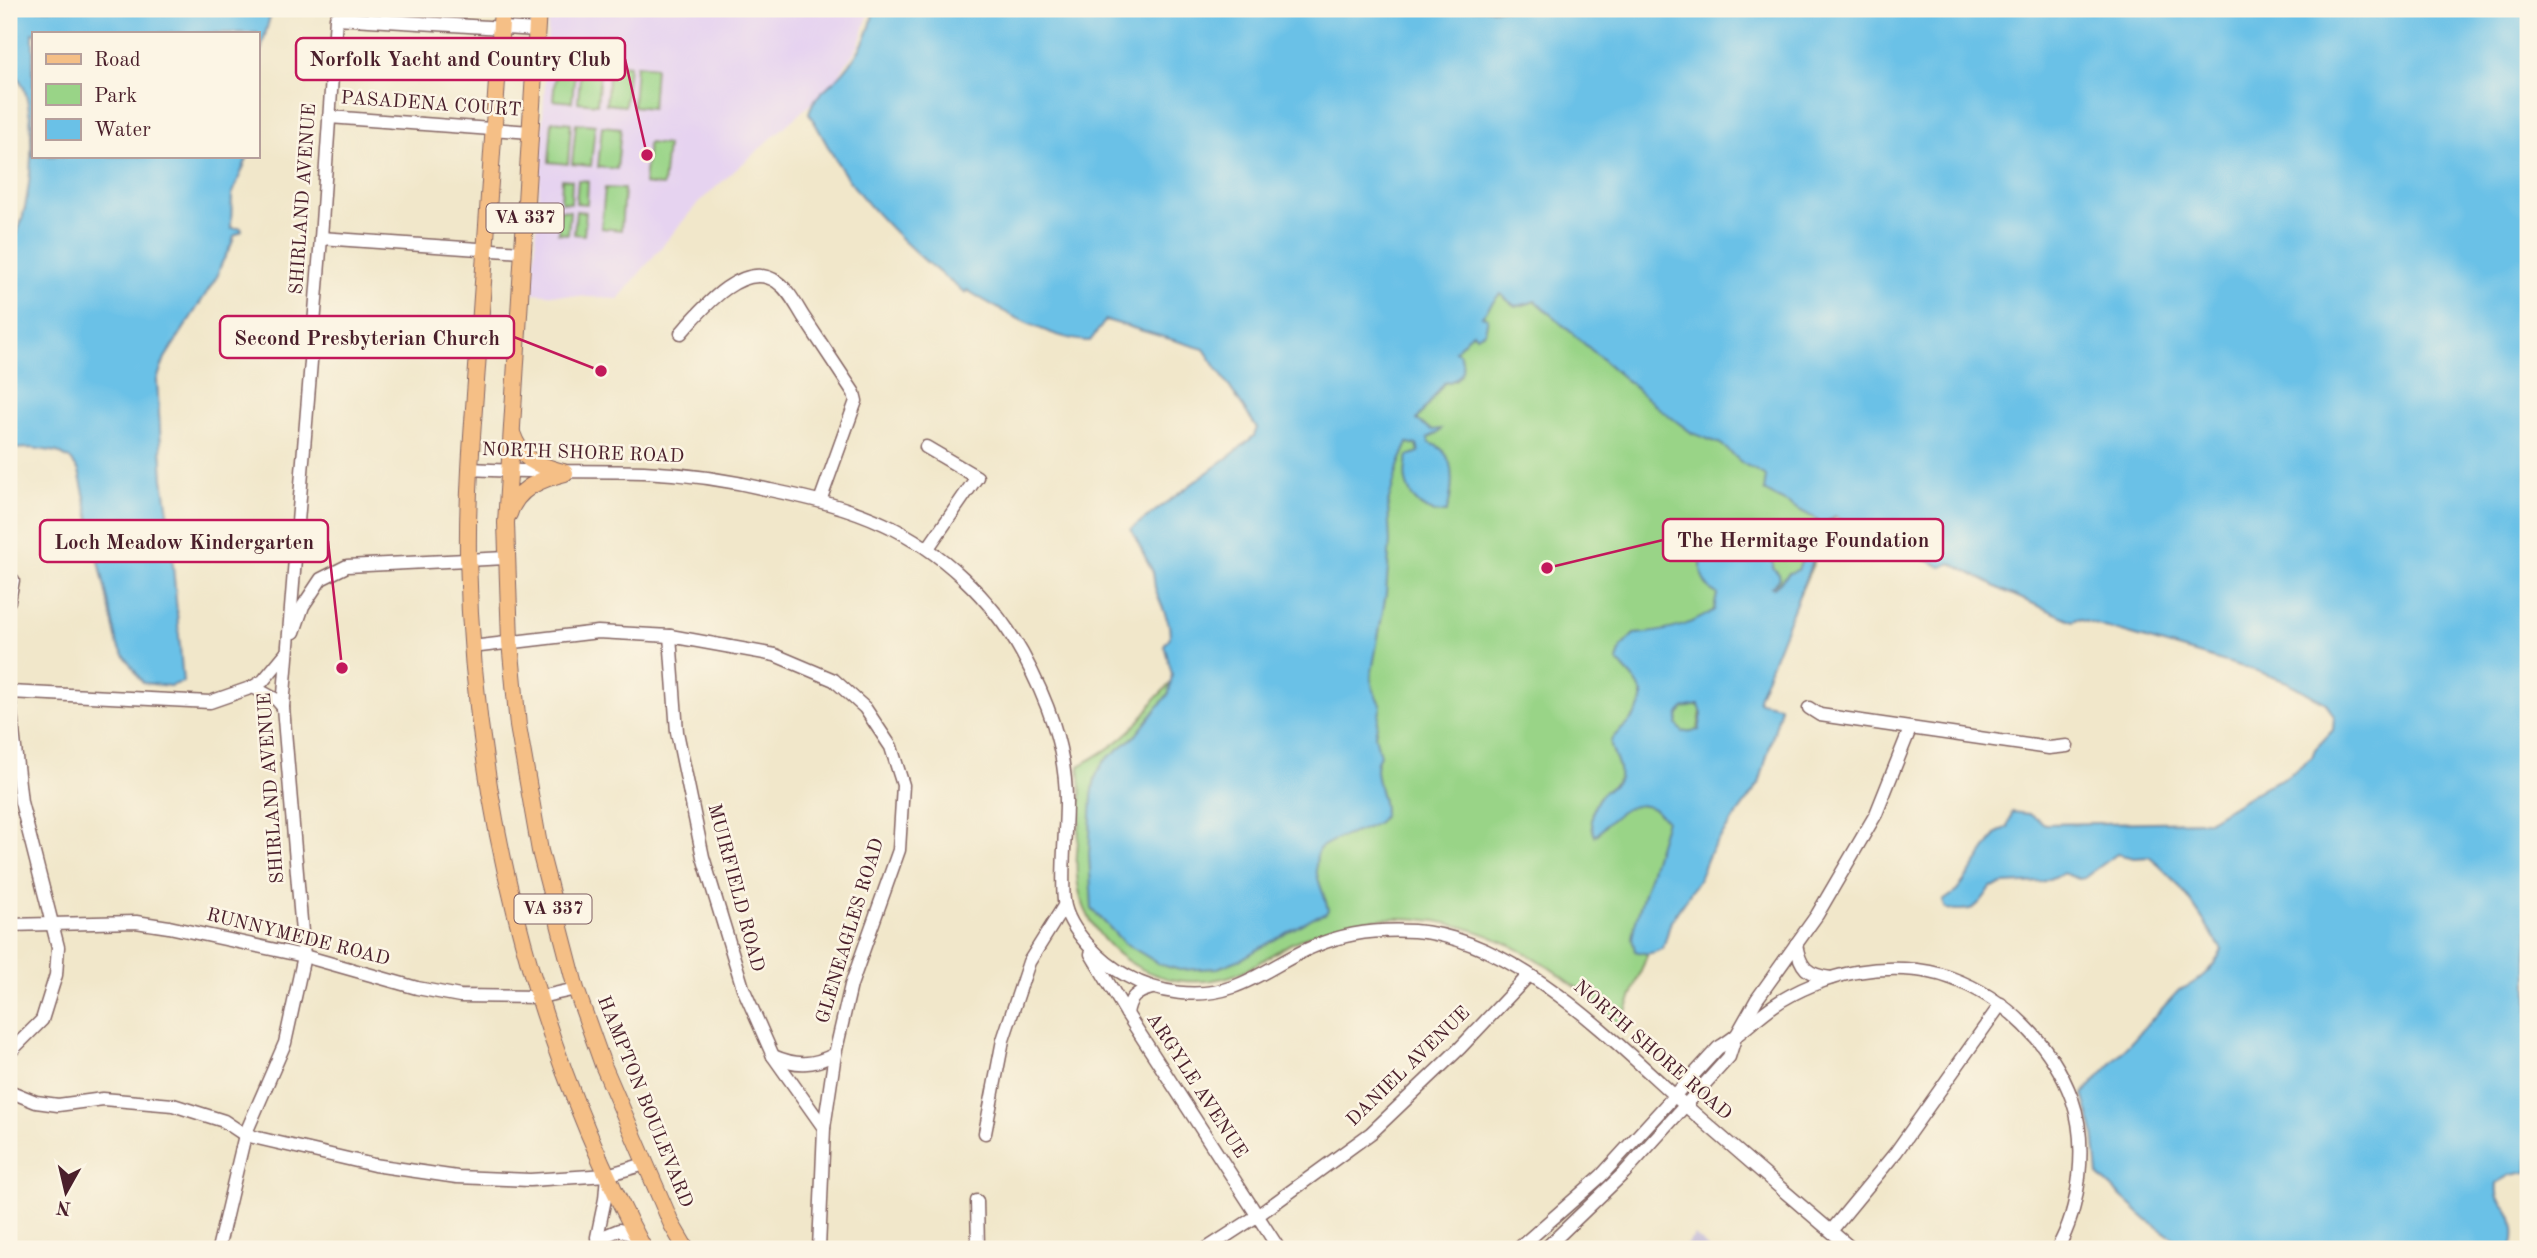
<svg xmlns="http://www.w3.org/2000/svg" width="2537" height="1258" viewBox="0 0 2537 1258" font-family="'Old Standard TT',serif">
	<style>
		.built { fill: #e6d3f0 }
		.industrial { fill: #c8c0d8 }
		.green { fill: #99d487; stroke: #727a59; stroke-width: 2 }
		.water { fill: #6ac1e7; stroke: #5a7089; stroke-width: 2; fill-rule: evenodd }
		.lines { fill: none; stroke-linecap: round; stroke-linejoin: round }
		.minor-casing { stroke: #846563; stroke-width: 15 }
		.major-casing { stroke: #846563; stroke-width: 18 }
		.minor { stroke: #fff; stroke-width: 12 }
		.major { stroke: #f5bf86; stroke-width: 16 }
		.labels { text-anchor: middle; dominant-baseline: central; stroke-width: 5; stroke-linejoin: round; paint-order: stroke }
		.shield { fill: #fcf5e5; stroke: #7f5f63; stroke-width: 2 }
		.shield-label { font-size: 18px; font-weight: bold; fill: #4a1f2b }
		.street-label { font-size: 19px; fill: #4a1f2b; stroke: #fcf5e5 }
		.leader { fill: none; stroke: #c2185b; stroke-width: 2.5 }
		.callout-dot { fill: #c2185b; stroke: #fcf5e5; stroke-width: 2.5 }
		.callout { fill: #fcf5e5; stroke: #c2185b; stroke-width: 2.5 }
		.callout-label { font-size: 21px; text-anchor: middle; font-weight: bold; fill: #4a1f2b }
	</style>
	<rect width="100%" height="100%" fill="#fcf5e5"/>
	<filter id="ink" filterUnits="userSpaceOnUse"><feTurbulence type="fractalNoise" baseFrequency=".0143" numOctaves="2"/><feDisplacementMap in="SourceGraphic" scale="14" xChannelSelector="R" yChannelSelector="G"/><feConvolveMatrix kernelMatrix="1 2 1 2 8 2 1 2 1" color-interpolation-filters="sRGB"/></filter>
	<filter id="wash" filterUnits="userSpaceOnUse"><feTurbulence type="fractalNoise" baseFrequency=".00686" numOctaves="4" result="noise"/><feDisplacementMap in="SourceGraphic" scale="28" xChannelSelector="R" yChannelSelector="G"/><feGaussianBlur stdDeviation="1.57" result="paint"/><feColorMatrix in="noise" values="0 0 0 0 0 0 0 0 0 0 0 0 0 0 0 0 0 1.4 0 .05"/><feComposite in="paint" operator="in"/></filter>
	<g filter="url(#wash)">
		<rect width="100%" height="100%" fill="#f1e7ca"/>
		<polygon class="built" points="549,9 870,9 859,45 833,84 698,203 618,299 533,293"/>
		<polygon class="industrial" points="1695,1235 1709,1249 1682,1249"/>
		<g class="green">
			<path d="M1546 17 1844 495 1778 642 1704 695 1669 897 1620 1027C1560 966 1485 918 1397 918 1360 918 1323 928 1290 944 1268 956 1248 972 1224 978 1163 993 1100 959 1081 898 1072 868 1079 839 1081 809 1082 795 1080 780 1079 766 1111 749 1136 731 1155 699L1392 458Z"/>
			<polygon points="557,59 576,61 572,102 553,100"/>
			<polygon points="581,61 601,63 597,104 578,102"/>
			<polygon points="610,63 629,65 625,106 606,104"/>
			<polygon points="636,65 655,67 652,108 633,106"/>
			<polygon points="552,121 571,123 568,164 549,162"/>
			<polygon points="576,123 595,125 591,166 572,164"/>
			<polygon points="602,126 621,128 617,169 598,167"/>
			<polygon points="648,143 667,145 663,186 644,184"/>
			<polygon points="562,179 572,180 571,203 561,202"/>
			<polygon points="578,180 588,181 587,204 576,203"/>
			<polygon points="605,188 624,189 621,230 601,228"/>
			<polygon points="560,210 570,211 568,234 558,233"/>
			<polygon points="576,211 586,212 584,235 574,234"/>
		</g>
		<g class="water">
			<path d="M9 9H272L257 65V33H33V156H248L232 195 231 228H241L242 231 234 236C231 252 220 260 218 275L165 358 157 380 163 479 169 519 183 682 170 686 143 683 118 646 79 471 70 459 57 452 32 448 9 449V248C33 213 36 131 25 91 21 79 11 68 9 57 6 42 9 24 9 9Z"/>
			<path d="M873 9H2528V1172L2511 1175 2497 1183C2495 1204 2503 1200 2510 1214 2515 1223 2516 1241 2511 1249H2189L2147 1220 2098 1175 2094 1133 2083 1094 2179 990C2198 983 2214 968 2222 950 2201 916 2181 882 2149 857L2134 858 2117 854 2084 878 2079 879 2063 873 2042 882 2004 884 1991 887C1977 910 1972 912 1946 909L1943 901 1957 891 1997 833 2008 827 2012 812 2029 814 2045 824 2208 821 2266 786 2288 776 2312 757 2315 749 2333 730 2334 717 2326 703 2287 682 2257 671 2077 619 2073 621 2004 591 1951 563 1942 567 1846 525 1835 516 1829 520 1758 698 1759 702 1780 706V711L1759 784 1710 852 1699 879 1671 921 1663 948C1653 954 1646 955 1635 951L1632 938 1634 927 1666 820C1647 799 1631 802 1611 820 1604 825 1602 832 1595 836 1589 823 1592 806 1601 795 1607 788 1617 786 1619 777 1622 763 1608 749 1611 741 1613 736 1621 730 1625 726 1656 697 1640 686 1617 661L1621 647 1634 634C1663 632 1689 627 1714 610L1717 594C1690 580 1699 537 1730 534 1735 534 1741 536 1746 537 1759 540 1765 541 1774 551L1773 568 1779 574 1780 578 1772 587 1774 588 1789 573 1798 570 1818 520 1764 491 1766 476 1742 463 1721 444 1692 433 1656 406 1535 301C1515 308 1516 309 1501 294L1498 296 1482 316 1488 318 1485 332 1476 336 1473 332 1455 351 1459 353C1467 369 1461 381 1444 383L1417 420 1432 430 1441 429 1439 432 1428 438 1430 443C1435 445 1441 447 1444 452 1456 465 1452 498 1446 513 1414 514 1399 484 1408 456L1419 452 1417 445 1408 443 1399 464 1388 503 1390 542 1386 594 1371 677 1373 690 1381 706 1375 735 1380 755C1371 770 1380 786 1383 802 1384 807 1385 813 1382 818 1373 831 1335 835 1319 849 1310 873 1324 888 1328 910L1325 914 1314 917 1241 959 1218 968 1180 970 1161 965 1123 942 1092 909 1089 854 1092 796 1095 778 1103 762 1136 735 1169 693 1172 674 1164 645 1170 637 1169 624 1155 588 1153 572 1131 529 1235 452 1254 436 1257 428 1204 349 1106 320 1090 341C1054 341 997 309 967 290L966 293 960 289C919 258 883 224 851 183 835 162 823 136 809 113 814 93 833 85 845 70 858 55 873 29 873 9ZM1699 705 1702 714 1699 730 1683 732 1677 725 1679 714 1684 708Z"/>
		</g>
	</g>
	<g filter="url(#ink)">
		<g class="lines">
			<defs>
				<g id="minor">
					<polyline points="329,117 531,132"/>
					<polyline points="321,238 522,252"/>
					<path d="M681 333C701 310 744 258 777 282 789 290 796 305 803 316 820 342 837 367 854 393L856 401 820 501"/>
					<polyline points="926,447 977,477 928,548"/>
					<path d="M470 469C528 473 586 470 644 472 686 474 729 480 770 490 809 498 848 507 884 524 941 550 992 599 1022 653 1047 699 1066 748 1066 801 1066 834 1061 869 1064 901 1068 930 1102 963 1127 976 1158 994 1199 999 1233 987 1262 977 1287 957 1315 946 1345 933 1381 929 1414 931 1516 938 1613 1041 1686 1106 1741 1154 1796 1202 1852 1249"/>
					<polyline points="9,601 13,580"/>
					<polyline points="294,632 303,606 321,579 347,566 506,558"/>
					<polyline points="670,636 677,732 703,857 743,988 773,1056 824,1128"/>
					<polyline points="472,647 598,632 670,636 775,655 834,680 865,708 891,747 903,785 899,850 851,985 835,1054 824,1128 819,1249"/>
					<polyline points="253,687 277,700 283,707"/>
					<polyline points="9,692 210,702 253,687 263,681 287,652"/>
					<polyline points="9,694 21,802 58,947 56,975 42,1020 9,1053"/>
					<polyline points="1809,708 1820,715 2049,748 2067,746"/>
					<polyline points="9,925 136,922 169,927 304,956 417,988 460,996 540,997 576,989"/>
					<path d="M1796 944C1800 968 1807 975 1831 978"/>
					<polyline points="1091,954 1127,1014 1279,1249"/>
					<path d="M1127 1014C1129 998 1136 992 1152 988"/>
					<path d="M773 1056C796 1066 813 1066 835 1054"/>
					<polyline points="9,1091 36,1102 58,1105 103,1099 173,1105 224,1121 245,1135 374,1165 457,1177 530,1180 607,1175 645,1164"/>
					<polyline points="985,1133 1003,1040 1029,962 1064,906"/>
					<polyline points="977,1201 978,1249"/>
					<polyline points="1831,1231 1896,1152 2001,1004"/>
					<polyline points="599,1244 607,1235 619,1230 631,1234 639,1242"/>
					<polyline points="218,1249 245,1135 285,1043 304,956 283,707 321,238 336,18 537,30"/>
					<polyline points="598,1249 597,1237 605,1199 607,1175"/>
					<polyline points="1206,1249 1257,1216 1371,1133 1460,1048 1528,976"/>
					<path d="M1518 1249 1601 1176 1718 1048C1739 1036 1753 1020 1773 1006 1796 990 1828 977 1856 972 1886 967 1923 967 1951 978 2006 998 2052 1044 2072 1099 2088 1144 2080 1209 2057 1249"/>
					<polyline points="1545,1249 1625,1172 1729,1057 1735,1038 1757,999 1817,915 1876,814 1910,729"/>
				</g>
				<g id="major">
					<path d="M502 9C495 119 486 229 479 340 474 412 467 484 468 556 472 792 532 1041 644 1249"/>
					<polyline points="538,9 506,523 510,642 518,726 540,851 576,989 603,1065 672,1225 686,1249"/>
					<path d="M512 433C522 461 535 464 563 472"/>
					<path d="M509 514C517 488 541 479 565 473"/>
				</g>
			</defs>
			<use href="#minor" class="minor-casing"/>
			<use href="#major" class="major-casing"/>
			<use href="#minor" class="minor"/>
			<use href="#major" class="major"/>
		</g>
	</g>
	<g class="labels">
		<g class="shield">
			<rect x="486.5" y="203.5" width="77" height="29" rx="5"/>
			<rect x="514.5" y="894.5" width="77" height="29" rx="5"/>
		</g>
		<g class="shield-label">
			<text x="525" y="218">VA 337</text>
			<text x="553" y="909">VA 337</text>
		</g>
		<g class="street-label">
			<text transform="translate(431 105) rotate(4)">PASADENA COURT</text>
			<text transform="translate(304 199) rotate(-86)">SHIRLAND AVENUE</text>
			<text transform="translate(583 454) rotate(2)">NORTH SHORE ROAD</text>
			<text transform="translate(272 788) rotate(-94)">SHIRLAND AVENUE</text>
			<text transform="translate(735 888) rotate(75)">MUIRFIELD ROAD</text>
			<text transform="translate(851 931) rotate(-73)">GLENEAGLES ROAD</text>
			<text transform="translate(298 938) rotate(14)">RUNNYMEDE ROAD</text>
			<text transform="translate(1652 1051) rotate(41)">NORTH SHORE ROAD</text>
			<text transform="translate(1409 1067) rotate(-44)">DANIEL AVENUE</text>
			<text transform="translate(1196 1086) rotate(57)">ARGYLE AVENUE</text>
			<text transform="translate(644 1102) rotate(68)">HAMPTON BOULEVARD</text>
		</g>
	</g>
	<path class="leader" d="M647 155L625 59M601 371L514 337M1547 568L1663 540M342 668L328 541"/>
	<g class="callout-dot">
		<circle cx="647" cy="155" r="7"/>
		<circle cx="601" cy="371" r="7"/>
		<circle cx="1547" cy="568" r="7"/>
		<circle cx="342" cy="668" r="7"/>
	</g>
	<g class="callout">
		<rect x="296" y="38" width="329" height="42" rx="7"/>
		<rect x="220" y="316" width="294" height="42" rx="7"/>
		<rect x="1663" y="519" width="280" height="42" rx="7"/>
		<rect x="40" y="520" width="288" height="42" rx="7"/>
	</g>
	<g class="callout-label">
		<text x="460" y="66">Norfolk Yacht and Country Club</text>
		<text x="367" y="345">Second Presbyterian Church</text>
		<text x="1803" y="547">The Hermitage Foundation</text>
		<text x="184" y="549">Loch Meadow Kindergarten</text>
	</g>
	<rect width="2537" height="1258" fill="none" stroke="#fcf5e5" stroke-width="35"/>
	<rect x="32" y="32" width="228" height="126" fill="#fcf5e5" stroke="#b59f9b" stroke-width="2"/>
	<rect x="46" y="54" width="35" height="10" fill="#f5bf86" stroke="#b59f9b" stroke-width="2"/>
	<text x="94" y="66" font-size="21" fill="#4a1f2b">Road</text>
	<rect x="46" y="84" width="35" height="21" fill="#99d487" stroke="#b59f9b" stroke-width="2"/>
	<text x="94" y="102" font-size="21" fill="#4a1f2b">Park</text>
	<rect x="46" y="119" width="35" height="21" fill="#6ac1e7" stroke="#b59f9b" stroke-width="2"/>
	<text x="94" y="136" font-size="21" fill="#4a1f2b">Water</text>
	<g transform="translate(66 1192) rotate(188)" stroke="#fcf5e5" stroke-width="5" paint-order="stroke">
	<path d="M0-5L12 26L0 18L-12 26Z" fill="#4a1f2b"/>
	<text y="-10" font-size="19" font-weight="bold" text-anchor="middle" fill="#4a1f2b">N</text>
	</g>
</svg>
